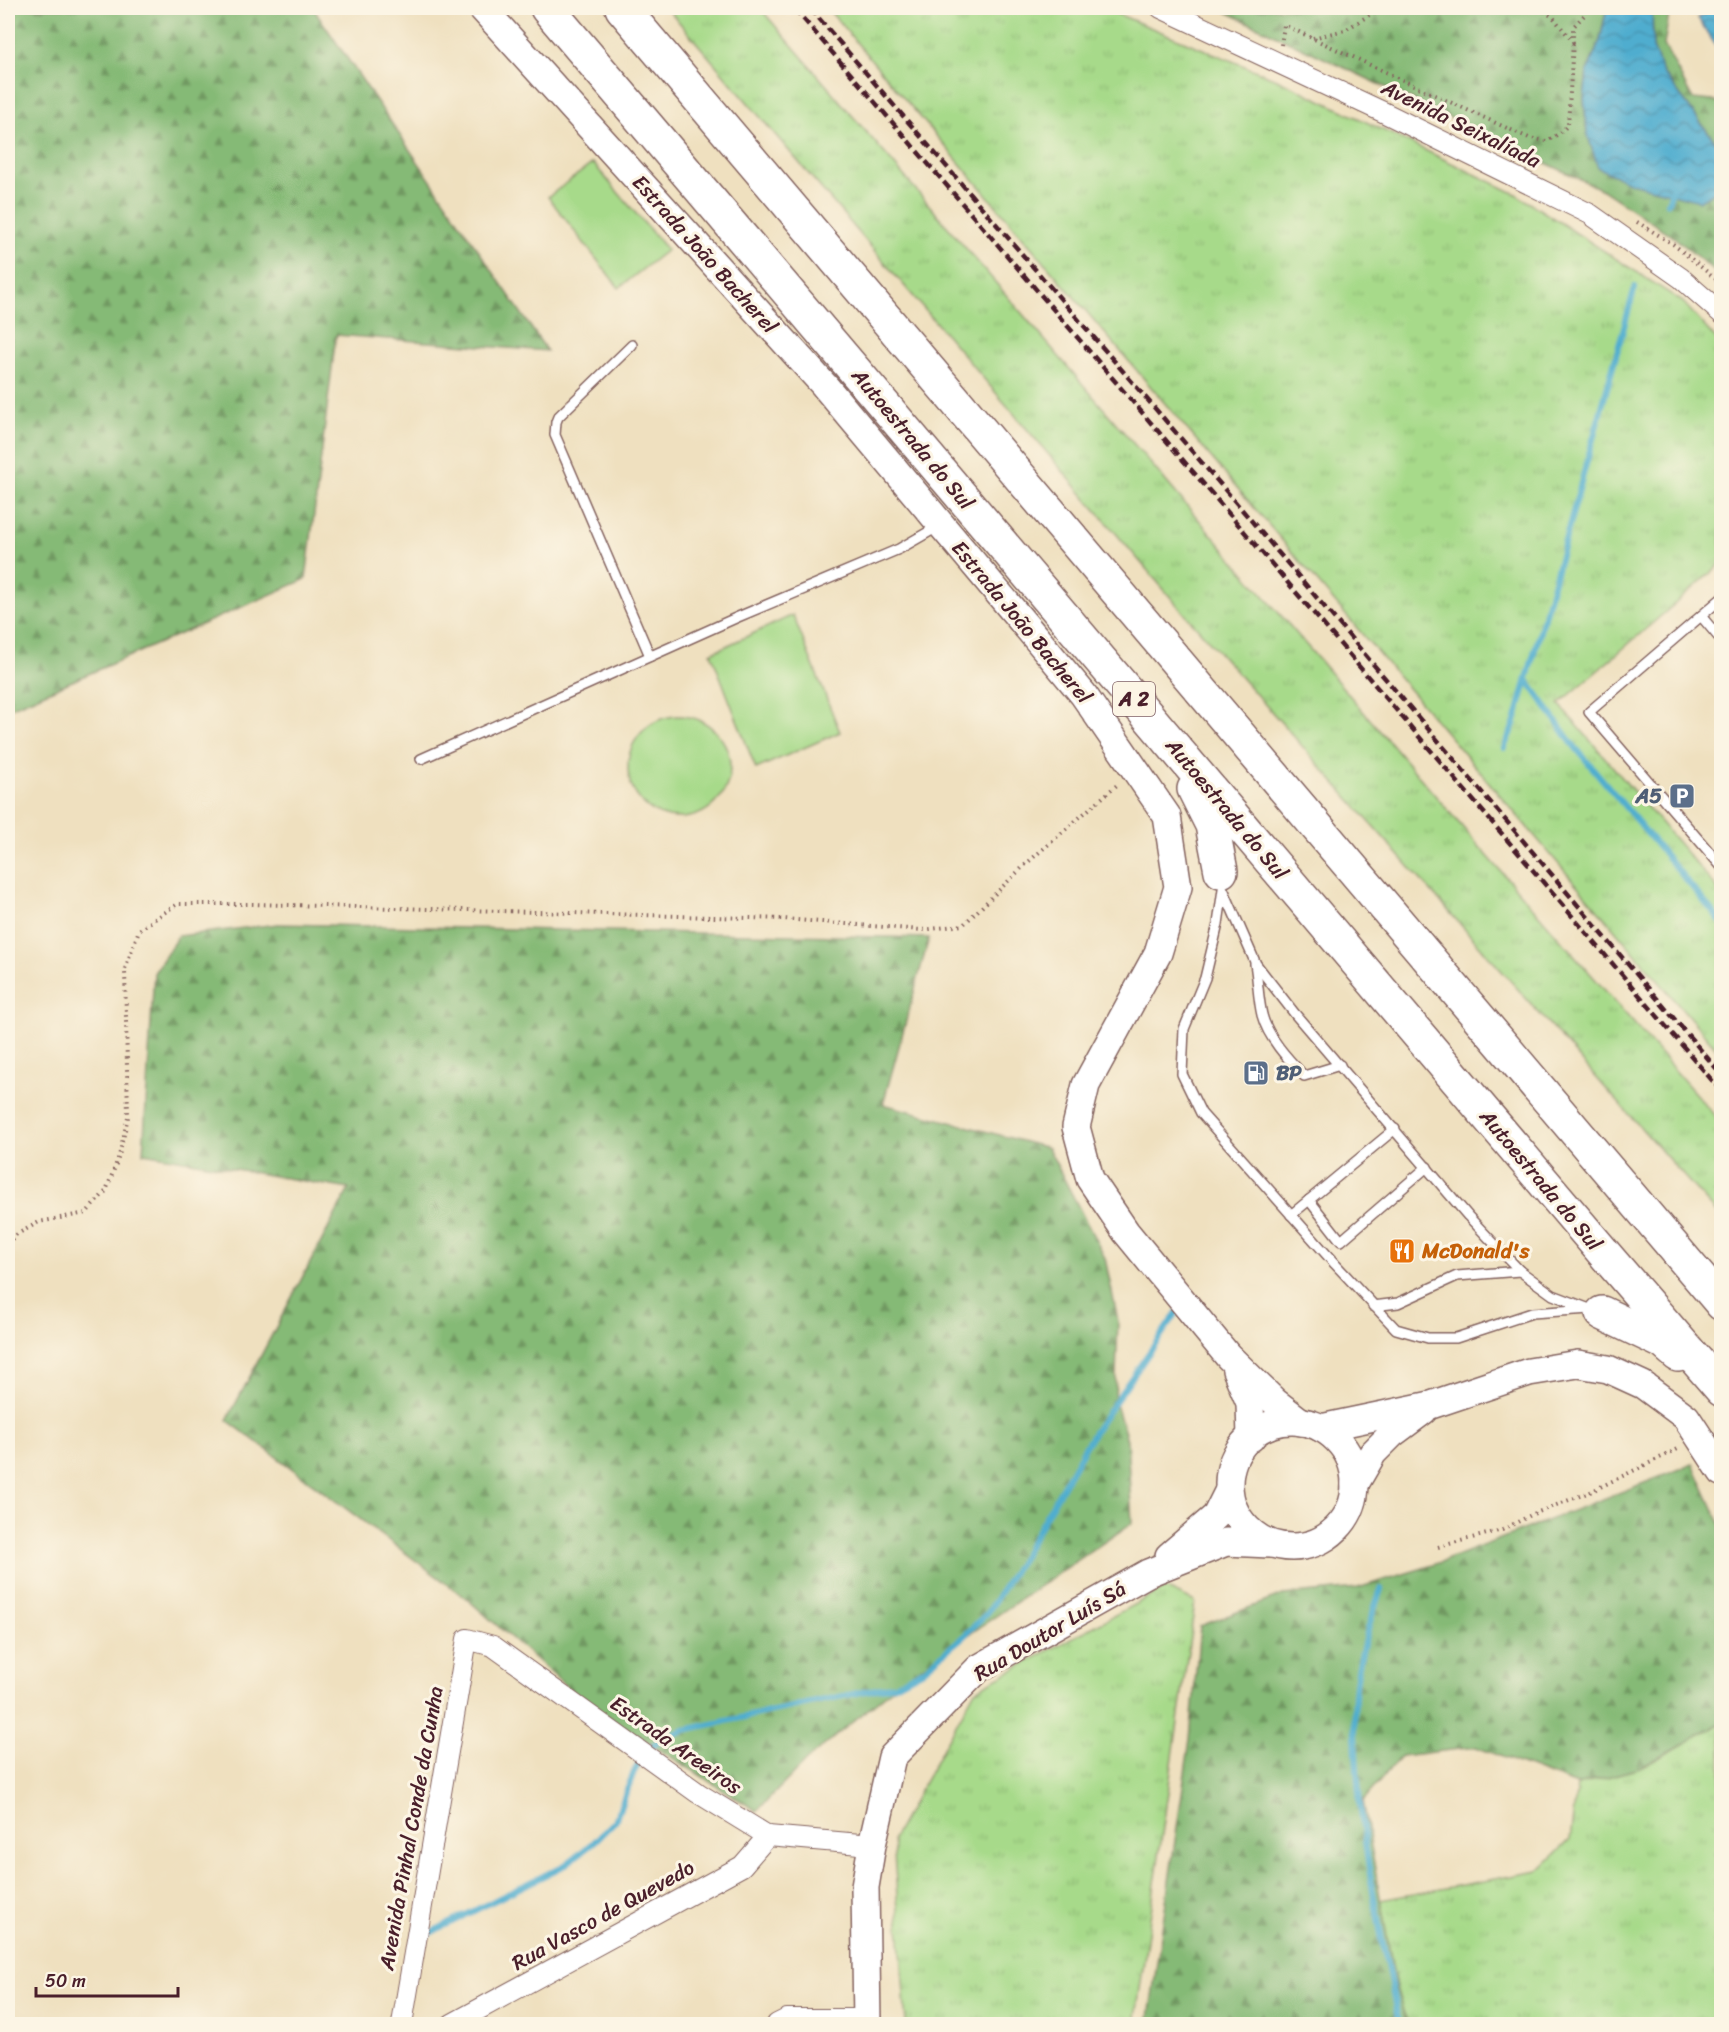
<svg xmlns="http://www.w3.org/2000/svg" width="1729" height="2032" viewBox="0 0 1729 2032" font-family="Sriracha,sans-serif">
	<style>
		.grass { fill: url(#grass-tufts); stroke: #787c5a; stroke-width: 1.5 }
		.forest { fill: url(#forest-firs); stroke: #686c50; stroke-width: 1.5 }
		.pitch { fill: #a7da8a; stroke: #787c5a; stroke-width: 1.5 }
		.water { fill: url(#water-waves); stroke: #4d667d; stroke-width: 1.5 }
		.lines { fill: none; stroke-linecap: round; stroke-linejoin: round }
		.stream { stroke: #50adcf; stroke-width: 6 }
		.lane-casing { stroke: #84635f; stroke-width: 12 }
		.street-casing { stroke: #84635f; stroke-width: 22 }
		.secondary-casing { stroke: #84635f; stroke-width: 30 }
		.highway-casing { stroke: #84635f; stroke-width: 36 }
		.path { stroke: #84635f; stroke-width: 4; stroke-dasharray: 1.5 4.5; stroke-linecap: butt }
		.lane { stroke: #fff; stroke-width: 9 }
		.street { stroke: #fff; stroke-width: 20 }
		.secondary { stroke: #fff; stroke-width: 27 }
		.highway { stroke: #fff; stroke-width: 33 }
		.rail { stroke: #4a1f2b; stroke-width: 4.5; stroke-dasharray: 9 4.5; stroke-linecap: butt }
		.labels { text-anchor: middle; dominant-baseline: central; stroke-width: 6; stroke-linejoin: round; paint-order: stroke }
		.shield { fill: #fcf5e5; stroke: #7f5f63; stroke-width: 1.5 }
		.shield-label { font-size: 20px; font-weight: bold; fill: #4a1f2b }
		.street-label { font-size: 21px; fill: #4a1f2b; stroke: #fcf5e5 }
		.service-label { font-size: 21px; font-weight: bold; fill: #4e5e75; stroke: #fcf5e5; text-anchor: end }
		.food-label { font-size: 21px; font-weight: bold; fill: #c56008; stroke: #fcf5e5; text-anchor: start }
	</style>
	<defs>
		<pattern id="grass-tufts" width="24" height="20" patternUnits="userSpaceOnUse" patternTransform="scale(1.5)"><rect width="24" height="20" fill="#a7da8a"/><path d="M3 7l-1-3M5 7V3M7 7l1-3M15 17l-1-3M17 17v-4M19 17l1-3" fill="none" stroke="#91bb77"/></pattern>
		<pattern id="forest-firs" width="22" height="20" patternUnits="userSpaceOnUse" patternTransform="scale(1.5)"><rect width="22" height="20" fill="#85ba76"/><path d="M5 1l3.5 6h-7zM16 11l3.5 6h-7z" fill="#6f9761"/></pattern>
		<pattern id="water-waves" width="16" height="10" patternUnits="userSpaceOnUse" patternTransform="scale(1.5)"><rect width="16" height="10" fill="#50adcf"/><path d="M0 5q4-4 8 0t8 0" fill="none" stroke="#448ca8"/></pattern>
	</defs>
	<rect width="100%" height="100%" fill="#fcf5e5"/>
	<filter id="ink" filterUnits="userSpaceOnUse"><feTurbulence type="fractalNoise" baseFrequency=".0167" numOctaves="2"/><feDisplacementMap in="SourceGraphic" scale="12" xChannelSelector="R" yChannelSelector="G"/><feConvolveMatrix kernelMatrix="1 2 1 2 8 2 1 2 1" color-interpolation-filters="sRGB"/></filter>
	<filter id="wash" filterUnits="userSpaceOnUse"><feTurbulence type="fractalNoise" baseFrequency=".008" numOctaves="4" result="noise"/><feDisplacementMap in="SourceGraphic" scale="24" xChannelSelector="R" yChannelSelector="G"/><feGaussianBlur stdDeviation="1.35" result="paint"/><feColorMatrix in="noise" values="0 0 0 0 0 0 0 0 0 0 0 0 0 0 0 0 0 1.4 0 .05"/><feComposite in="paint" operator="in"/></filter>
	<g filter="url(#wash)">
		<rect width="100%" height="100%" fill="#efe0bf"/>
		<g class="grass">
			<polygon points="667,8 760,8 1464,829 1721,1123 1721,1218 1184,613"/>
			<polygon points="827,8 1103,8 1281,81 1516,194 1683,302 1721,345 1721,564 1559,704 1721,893 1721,1054"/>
			<polygon points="1165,1588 1195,1602 1135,2024 906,2024 893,1839 975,1690"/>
			<polygon points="1721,1723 1721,2024 1407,2024 1396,1988 1380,1900 1538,1871 1570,1840 1577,1785 1640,1768"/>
		</g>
		<g class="forest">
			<polygon points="8,8 313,8 547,351 336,335 306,579 8,709"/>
			<polygon points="1218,8 1607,8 1600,40 1587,72 1584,99 1587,133 1716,191 1721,172 1721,277 1675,238 1603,190"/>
			<polygon points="1652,8 1670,8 1664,45 1693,99 1721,102 1721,149 1663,73 1653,47"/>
			<polygon points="278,924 929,938 883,1104 1048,1148 1105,1258 1118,1321 1115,1401 1127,1440 1132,1523 904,1679 808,1759 757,1811 585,1703 466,1598 227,1420 349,1189 143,1153 154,973 178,936"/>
			<polygon points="1693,1464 1721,1526 1721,1723 1640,1768 1577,1785 1476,1747 1401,1756 1363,1801 1396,1988 1407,2024 1148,2024 1190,1739 1200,1626 1283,1595 1358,1588 1433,1565"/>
		</g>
		<g class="pitch">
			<polygon points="593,163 667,250 619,288 548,197"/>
			<polygon points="793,615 840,732 756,769 711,653"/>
			<circle cx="679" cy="767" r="51"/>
		</g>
		<g class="water">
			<polygon points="1607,8 1652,8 1653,47 1663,73 1721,149 1721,172 1716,191 1699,201 1631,183 1598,168 1587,133 1584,99 1587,72 1600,40"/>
			<polygon points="1714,8 1721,8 1721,54 1698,18"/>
		</g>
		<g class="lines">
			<g class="stream">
				<polyline points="1668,203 1673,187"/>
				<polyline points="1527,680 1571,742 1722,923"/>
				<polyline points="1504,748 1515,722 1635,287"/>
				<path d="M1381 1589C1369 1623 1358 1658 1355 1695 1353 1723 1356 1753 1358 1782 1365 1864 1383 1944 1399 2024"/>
				<polyline points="422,1937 565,1865 592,1844 615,1821 634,1772 645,1753 660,1740 684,1730 895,1685 923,1670 964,1636 988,1612 1020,1561 1094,1432 1178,1311"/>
			</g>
		</g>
	</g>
	<g filter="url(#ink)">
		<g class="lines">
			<defs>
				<g id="lane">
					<polyline points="632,345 558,417 556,422 555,435 650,656"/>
					<polyline points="1722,598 1589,712 1722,867"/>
					<polyline points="1701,616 1722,641"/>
					<polyline points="421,759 738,617 899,549 939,526"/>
					<polyline points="1223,889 1218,924 1205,978 1184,1029 1182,1074 1201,1113 1335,1264 1396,1329 1428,1338 1456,1338 1532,1313 1590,1309"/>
					<polyline points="1224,891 1256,964 1295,1014 1468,1216 1520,1271 1553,1295 1587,1308"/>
					<path d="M1255 964C1258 980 1258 998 1262 1015 1268 1038 1288 1059 1304 1076L1340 1065"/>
					<polyline points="1309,1200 1341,1241 1427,1167"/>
					<polyline points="1291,1215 1395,1129"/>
					<polyline points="1373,1306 1398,1303 1457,1276 1520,1271"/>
				</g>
				<g id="street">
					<polyline points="1161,8 1383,112 1590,214 1681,278 1722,314"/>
					<polyline points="402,2024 467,1639 493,1646 698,1793 768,1836 872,1845"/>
					<polyline points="452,2024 742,1866 768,1836"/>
					<polyline points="777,2024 787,2019 866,2019"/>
				</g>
				<g id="secondary">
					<polyline points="482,8 824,385 1083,694 1167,816 1178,887 1158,953 1086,1085 1076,1127 1090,1179 1126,1232 1228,1356 1275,1402 1301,1422"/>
					<polyline points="1236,1370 1250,1403 1251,1438"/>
					<circle cx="1292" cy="1484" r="63"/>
					<polyline points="1321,1428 1431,1405 1529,1372 1578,1364 1608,1369 1643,1385 1686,1417 1722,1472"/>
					<polyline points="1355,1484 1373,1453 1392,1434 1423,1411"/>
					<polyline points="1169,1556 1216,1516 1228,1492"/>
					<polyline points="867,2024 865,1887 872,1845 892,1757 979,1668 1148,1573 1226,1542 1270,1544"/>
				</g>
				<g id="highway">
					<polyline points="547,8 1608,1258 1722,1390"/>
					<polyline points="622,8 1722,1304"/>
					<polyline points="1194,789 1212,825 1221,871"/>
					<polyline points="1602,1313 1663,1342 1678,1355"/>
				</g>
			</defs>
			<use href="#lane" class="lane-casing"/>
			<use href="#street" class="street-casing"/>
			<use href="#secondary" class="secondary-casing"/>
			<use href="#highway" class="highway-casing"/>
			<g class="path">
				<polyline points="1539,8 1553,17 1573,42 1573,27 1591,8"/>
				<polyline points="1313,38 1345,30 1381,8"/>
				<polyline points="1281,45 1284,25 1478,115 1529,138 1547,141 1560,133 1568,125 1573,42"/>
				<polyline points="1637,222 1673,244 1722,284"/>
				<polyline points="8,1244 14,1236 39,1222 86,1213 106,1191 119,1156 128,1117 125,969 139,930 177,904 253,904 784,919 922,930 963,925 1027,863 1118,784"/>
				<polyline points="1438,1547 1502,1530 1533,1514 1590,1492 1680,1448"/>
			</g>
			<use href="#lane" class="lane"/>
			<use href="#street" class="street"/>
			<use href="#secondary" class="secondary"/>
			<use href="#highway" class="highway"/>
			<g class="rail">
				<polyline points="794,8 1213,495 1722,1092"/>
				<polyline points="810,8 1221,485 1722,1075"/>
			</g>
		</g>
	</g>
	<defs>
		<symbol id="parking-square" viewBox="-11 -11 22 22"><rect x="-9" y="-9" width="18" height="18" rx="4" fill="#5c6f8a" stroke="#fcf5e5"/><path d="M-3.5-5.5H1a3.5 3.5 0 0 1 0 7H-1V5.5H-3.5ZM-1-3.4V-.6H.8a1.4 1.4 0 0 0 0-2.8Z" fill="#fff"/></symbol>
		<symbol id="fuel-square" viewBox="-11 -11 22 22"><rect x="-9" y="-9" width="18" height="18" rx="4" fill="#5c6f8a" stroke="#fcf5e5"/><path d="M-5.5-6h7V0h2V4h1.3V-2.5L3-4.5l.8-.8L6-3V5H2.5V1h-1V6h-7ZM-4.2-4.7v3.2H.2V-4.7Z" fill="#fff"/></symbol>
		<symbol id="restaurant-square" viewBox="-11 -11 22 22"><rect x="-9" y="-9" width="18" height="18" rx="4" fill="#e8710a" stroke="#fcf5e5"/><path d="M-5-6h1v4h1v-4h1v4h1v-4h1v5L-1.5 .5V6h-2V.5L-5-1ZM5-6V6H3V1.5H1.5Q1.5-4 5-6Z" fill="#fff"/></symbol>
	</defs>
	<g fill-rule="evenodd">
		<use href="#parking-square" x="1667" y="781" width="30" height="30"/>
		<use href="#fuel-square" x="1241" y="1058" width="30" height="30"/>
		<use href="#restaurant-square" x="1387" y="1236" width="30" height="30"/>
	</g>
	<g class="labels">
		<rect class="shield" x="1113" y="682" width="42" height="34" rx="4.5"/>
		<g class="shield-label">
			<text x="1134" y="699">A 2</text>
		</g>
		<g class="street-label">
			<text transform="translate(1461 124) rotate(26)">Avenida Seixalíada</text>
			<text transform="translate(705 254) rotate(48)">Estrada João Bacherel</text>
			<text transform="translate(913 439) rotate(50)">Autoestrada do Sul</text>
			<text transform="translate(1022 622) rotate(50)">Estrada João Bacherel</text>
			<text transform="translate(1227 809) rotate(50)">Autoestrada do Sul</text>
			<text transform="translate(1541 1180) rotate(50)">Autoestrada do Sul</text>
			<text transform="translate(1050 1631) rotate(-31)">Rua Doutor Luís Sá</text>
			<text transform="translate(676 1745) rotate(35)">Estrada Areeiros</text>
			<text transform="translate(411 1828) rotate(-80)">Avenida Pinhal Conde da Cunha</text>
			<text transform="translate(603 1915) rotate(-29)">Rua Vasco de Quevedo</text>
		</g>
		<g class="service-label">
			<text x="1662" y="796">A5</text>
			<text x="1276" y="1073" text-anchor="start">BP</text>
		</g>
		<g class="food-label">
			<text x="1422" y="1251">McDonald's</text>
		</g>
	</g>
	<rect width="1729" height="2032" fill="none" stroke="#fcf5e5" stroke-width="30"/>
	<path d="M36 1987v9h142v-9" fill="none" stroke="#4a1f2b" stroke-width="3"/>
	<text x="45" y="1987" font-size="18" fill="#4a1f2b" stroke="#fcf5e5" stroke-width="4.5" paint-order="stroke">50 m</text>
</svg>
